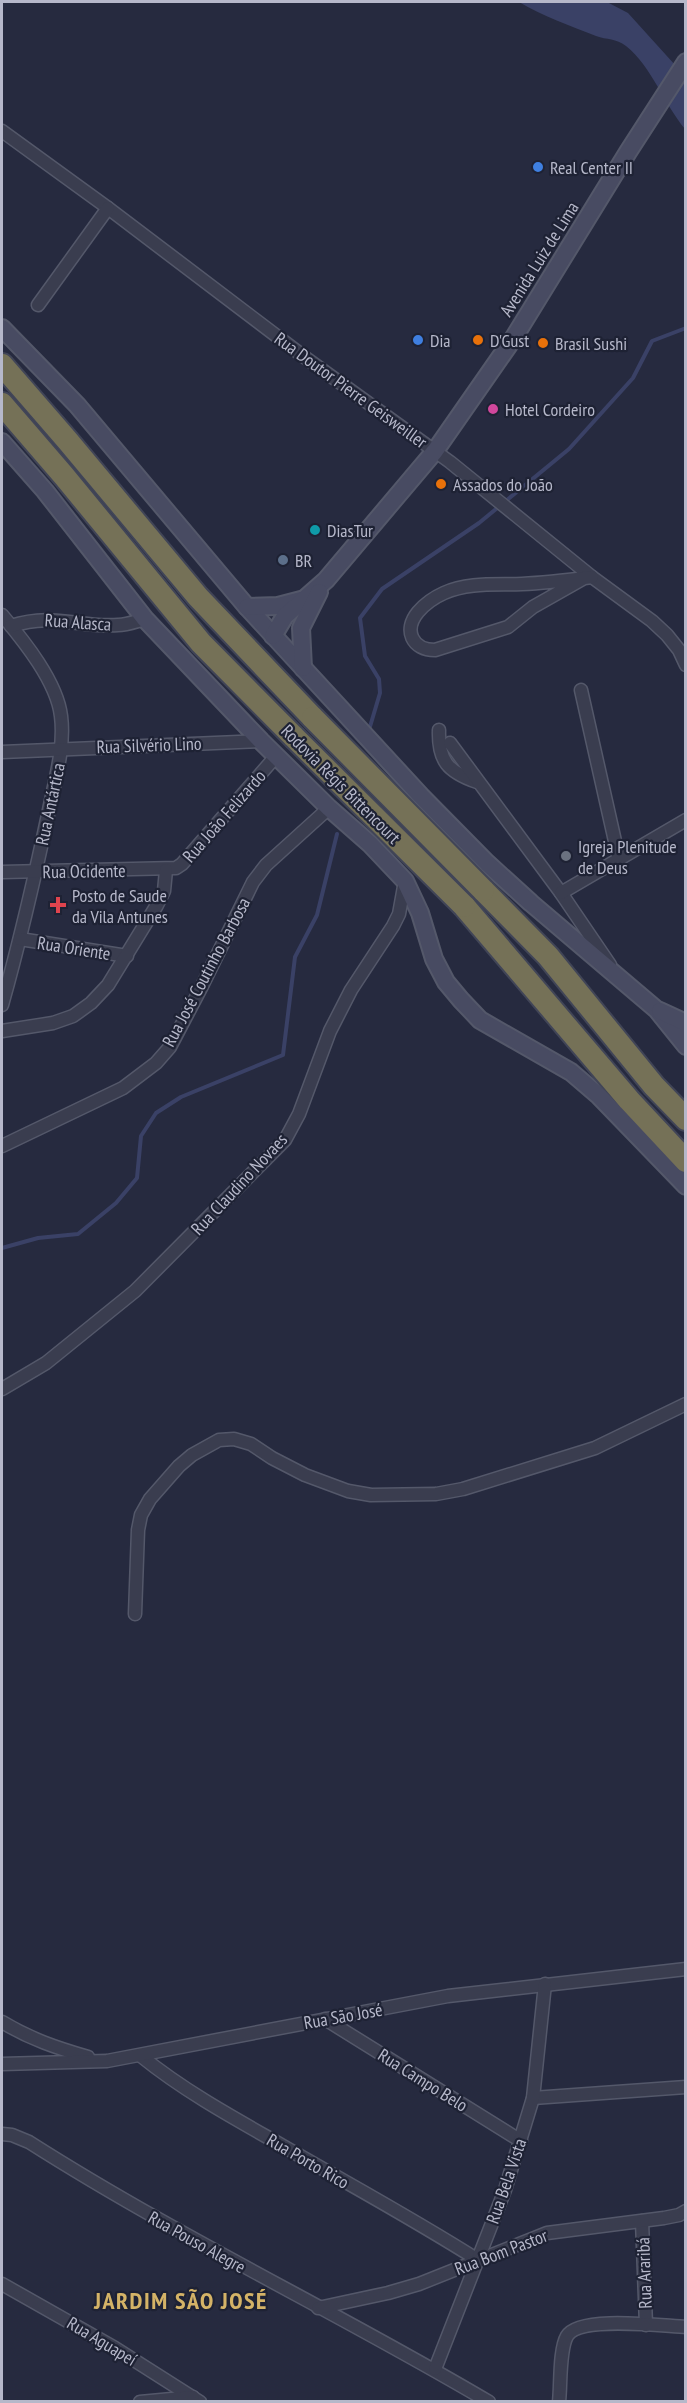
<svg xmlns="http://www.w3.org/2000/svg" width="687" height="2403" viewBox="0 0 687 2403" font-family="'PT Sans Narrow',sans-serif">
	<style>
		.water { fill: #3a4166 }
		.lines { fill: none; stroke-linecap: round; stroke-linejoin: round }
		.stream { stroke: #3a4166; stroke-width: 4 }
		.street-casing { stroke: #54586a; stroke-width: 15 }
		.secondary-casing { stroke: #54586a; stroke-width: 20 }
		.highway-casing { stroke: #414557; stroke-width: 26 }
		.street { stroke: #3a3d4f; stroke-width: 12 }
		.secondary { stroke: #484b62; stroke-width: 16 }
		.highway { stroke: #757157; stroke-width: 22 }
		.highway-bridge-casing { stroke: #414557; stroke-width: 26; stroke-linecap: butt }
		.highway-bridge { stroke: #757157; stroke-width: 22 }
		.shop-dot { fill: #3f7fe0; stroke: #1e2234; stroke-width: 2 }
		.food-dot { fill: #e8710a; stroke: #1e2234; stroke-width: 2 }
		.hotel-dot { fill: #d1479c; stroke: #1e2234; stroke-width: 2 }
		.culture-dot { fill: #0f9aa8; stroke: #1e2234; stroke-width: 2 }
		.service-dot { fill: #5c6f8a; stroke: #1e2234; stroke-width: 2 }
		.worship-dot { fill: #6b7280; stroke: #1e2234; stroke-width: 2 }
		.health-dot { fill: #e0444e; stroke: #1e2234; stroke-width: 2 }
		.labels { text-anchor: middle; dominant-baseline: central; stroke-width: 4.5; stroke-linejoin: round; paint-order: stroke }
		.poi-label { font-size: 18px; fill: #b6b8ca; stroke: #1e2234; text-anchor: start }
		.street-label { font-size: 18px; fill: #b6b8ca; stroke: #1e2234 }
		.district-label { font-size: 24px; font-weight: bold; letter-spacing: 1.5px; fill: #d4b367; stroke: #1e2234 }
	</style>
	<rect width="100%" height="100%" fill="#262a3f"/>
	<path class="water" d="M519 2H607L628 13 685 76V129C664 104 652 67 626 46 616 38 607 40 596 36 571 26 542 16 519 2Z"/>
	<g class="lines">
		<g class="stream">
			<polyline points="369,730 380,693 379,679 365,656 360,618 382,589 479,523 569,449 633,378 652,341 686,328"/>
			<polyline points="2,1248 38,1238 78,1234 116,1203 137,1178 141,1136 156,1113 181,1097 283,1055 295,957 317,915 337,834"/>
		</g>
		<defs>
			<g id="street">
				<polyline points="2,131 108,208 303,356 450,462 592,577 652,621 667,635 679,650 686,665"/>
				<polyline points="38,305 108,208"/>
				<path d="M586 577 533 607 508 627 435 650C412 650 403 630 418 612 424 605 435 597 444 593 468 582 496 585 522 584 545 583 569 580 592 577"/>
				<path d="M2 615C24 641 57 682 61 716 65 747 55 780 49 810 35 876 20 941 2 1005"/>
				<path d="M11 626C54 612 78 628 118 625 127 625 137 621 145 619"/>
				<polyline points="581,690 619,859"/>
				<path d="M439 730C438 761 448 772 477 782"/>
				<polyline points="450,743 561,893 610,965"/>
				<polyline points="2,752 261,741"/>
				<polyline points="2,872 176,868 182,864 277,755"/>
				<polyline points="561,893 686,820"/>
				<polyline points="20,939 127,956"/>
				<polyline points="2,1031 53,1023 73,1016 91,1003 108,985 157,905 164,891 166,870"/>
				<polyline points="2,1146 123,1088 156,1063 170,1047 202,986 253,882 266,865 329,808"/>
				<polyline points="2,1389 46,1363 135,1291 285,1140 299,1114 330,1031 351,990 393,926 399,914 405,881"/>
				<polyline points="135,1614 138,1530 141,1515 150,1499 179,1466 192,1455 219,1440 234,1439 251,1444 272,1458 305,1475 348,1491 371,1495 436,1494 463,1489 595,1448 686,1404"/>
				<polyline points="325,2019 521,2141"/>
				<path d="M2 2022C30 2039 57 2048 88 2057"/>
				<path d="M141 2056C183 2090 230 2116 276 2142 343 2181 412 2218 478 2260"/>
				<polyline points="2,2064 107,2061 448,1996 686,1969"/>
				<polyline points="533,2098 686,2087"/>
				<path d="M2 2134 12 2135 29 2142C178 2237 337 2312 489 2402"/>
				<polyline points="642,2221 646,2325"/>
				<polyline points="2,2284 115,2348 200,2402"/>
				<polyline points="318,2308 388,2293 419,2284 547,2233 664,2218 679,2215 686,2211"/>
				<polyline points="435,2369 505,2190 533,2098 545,1984"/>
				<polyline points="140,2402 193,2397"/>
				<path d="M559 2402C561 2385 559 2350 567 2336 579 2315 662 2326 686 2327"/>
			</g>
			<g id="secondary">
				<polyline points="2,328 77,405 247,607 421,796 487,863 531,903 657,1010 686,1046"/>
				<polyline points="2,442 45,491 145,619 261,741 329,808 370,844 405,881 420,913 434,959 446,982 461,1000 480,1020 571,1072 599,1096 686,1186"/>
				<polyline points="247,607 278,606 301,600"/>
				<polyline points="273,636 285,616 326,580 435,451 513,339 628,152 686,62"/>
				<polyline points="303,668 301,628 319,592"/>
				<polyline points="660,1011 686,1023"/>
			</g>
			<g id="highway">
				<polyline points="2,365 67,440 198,597 313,718"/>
				<polyline points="2,404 64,476 201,643 294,737"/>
				<polyline points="483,890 548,956 654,1086 686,1119"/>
				<polyline points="464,906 629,1100 686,1161"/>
			</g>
		</defs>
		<use href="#street" class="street-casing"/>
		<use href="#secondary" class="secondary-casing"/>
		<use href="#highway" class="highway-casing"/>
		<use href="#street" class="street"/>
		<use href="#secondary" class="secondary"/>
		<use href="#highway" class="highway"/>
		<defs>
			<g id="highway-bridge">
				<polyline points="313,718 483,890"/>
				<polyline points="294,737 464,906"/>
			</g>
		</defs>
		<use href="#highway-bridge" class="highway-bridge-casing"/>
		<use href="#highway-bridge" class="highway-bridge"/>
	</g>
	<g class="shop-dot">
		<circle cx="538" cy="167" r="6"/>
		<circle cx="418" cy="340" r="6"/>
	</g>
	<g class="food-dot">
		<circle cx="478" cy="340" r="6"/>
		<circle cx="543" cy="343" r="6"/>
		<circle cx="441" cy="484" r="6"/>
	</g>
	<circle class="hotel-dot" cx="493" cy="409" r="6"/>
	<circle class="culture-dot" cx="315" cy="530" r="6"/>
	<circle class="service-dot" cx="283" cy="560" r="6"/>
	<circle class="worship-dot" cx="566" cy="856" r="6"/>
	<path class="health-dot" d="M55 896h6v6h6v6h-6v6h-6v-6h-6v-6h6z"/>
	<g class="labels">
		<g class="poi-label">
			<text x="550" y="167">Real Center II</text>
			<text x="430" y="340">Dia</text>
			<text x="490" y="340">D'Gust</text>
			<text x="555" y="343">Brasil Sushi</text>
			<text x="505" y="409">Hotel Cordeiro</text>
			<text x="453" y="484">Assados do João</text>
			<text x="327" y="530">DiasTur</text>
			<text x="295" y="560">BR</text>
			<text x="578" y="846">Igreja Plenitude<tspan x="578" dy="21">de Deus</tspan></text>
			<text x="72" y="895">Posto de Saude<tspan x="72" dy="21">da Vila Antunes</tspan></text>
		</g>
		<g class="street-label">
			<text transform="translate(539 259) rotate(-58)">Avenida Luiz de Lima</text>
			<text transform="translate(351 390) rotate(36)">Rua Doutor Pierre Geisweiller</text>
			<text transform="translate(78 622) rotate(4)">Rua Alasca</text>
			<text transform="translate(149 745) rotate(-2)">Rua Silvério Lino</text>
			<text transform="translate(341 784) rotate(45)">Rodovia Régis Bittencourt</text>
			<text transform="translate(50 804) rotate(-78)">Rua Antártica</text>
			<text transform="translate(224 816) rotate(-49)">Rua João Felizardo</text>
			<text transform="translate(84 871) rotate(-1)">Rua Ocidente</text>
			<text transform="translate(74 948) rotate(9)">Rua Oriente</text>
			<text transform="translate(206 972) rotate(-62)">Rua José Coutinho Barbosa</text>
			<text transform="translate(239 1184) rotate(-47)">Rua Claudino Novaes</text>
			<text transform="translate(343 2016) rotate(-10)">Rua São José</text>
			<text transform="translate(423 2080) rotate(32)">Rua Campo Belo</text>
			<text transform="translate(308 2161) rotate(30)">Rua Porto Rico</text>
			<text transform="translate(506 2181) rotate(-71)">Rua Bela Vista</text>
			<text transform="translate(197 2242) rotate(29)">Rua Pouso Alegre</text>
			<text transform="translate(501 2252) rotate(-21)">Rua Bom Pastor</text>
			<text transform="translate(644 2273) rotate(-92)">Rua Araribá</text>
			<text transform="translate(102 2341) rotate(31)">Rua Aguapeí</text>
		</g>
		<g class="district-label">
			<text x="181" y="2300">JARDIM SÃO JOSÉ</text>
		</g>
	</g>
	<rect width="687" height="2403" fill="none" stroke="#b6b8ca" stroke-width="6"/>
</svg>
